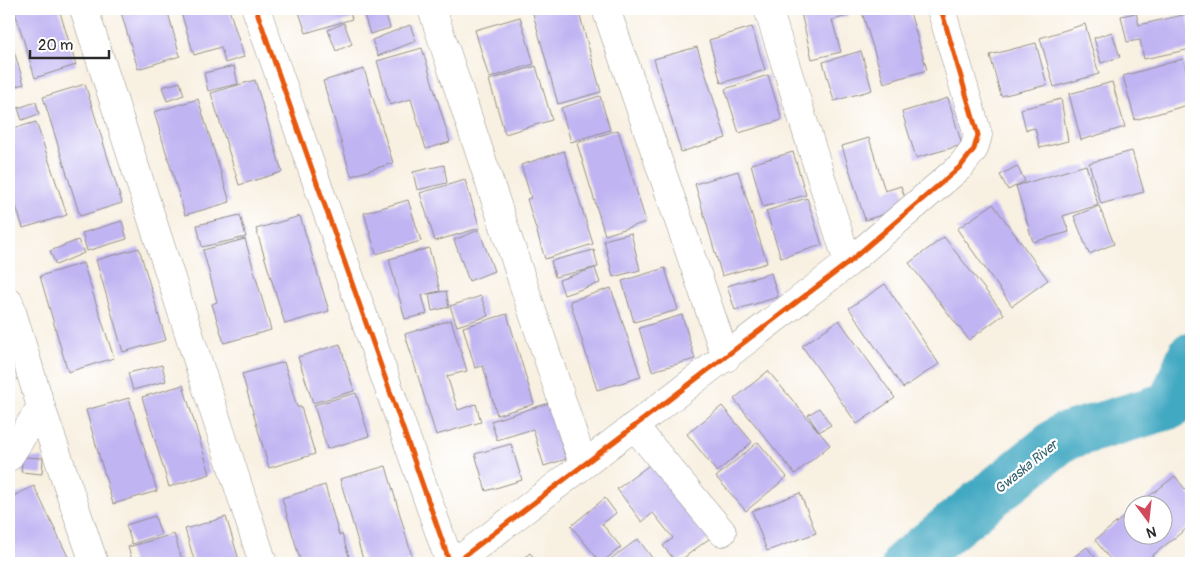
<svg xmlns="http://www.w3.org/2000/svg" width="1200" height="572" viewBox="0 0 1200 572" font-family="Pangolin,sans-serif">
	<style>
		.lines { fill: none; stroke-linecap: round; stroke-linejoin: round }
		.river { stroke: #43a9c2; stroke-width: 48 }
		.building { fill: #c0b4f2 }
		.minor-casing { stroke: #928e86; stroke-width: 29 }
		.minor { stroke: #fff; stroke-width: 28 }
		.cycleway-casing { stroke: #fff; stroke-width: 8 }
		.cycleway { stroke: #e8590c; stroke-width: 5 }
		.labels { text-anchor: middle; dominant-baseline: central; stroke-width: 4.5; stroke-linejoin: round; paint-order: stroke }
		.water-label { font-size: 14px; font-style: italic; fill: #36646f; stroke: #fff }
	</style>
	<rect width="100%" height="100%" fill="#fff"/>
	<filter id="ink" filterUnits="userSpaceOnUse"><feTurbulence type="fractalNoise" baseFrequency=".02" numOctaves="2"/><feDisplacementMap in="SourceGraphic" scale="10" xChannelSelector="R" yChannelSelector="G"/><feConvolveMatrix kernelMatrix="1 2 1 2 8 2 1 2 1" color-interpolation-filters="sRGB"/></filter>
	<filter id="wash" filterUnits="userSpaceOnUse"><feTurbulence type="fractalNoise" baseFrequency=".0096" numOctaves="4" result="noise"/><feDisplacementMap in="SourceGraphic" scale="20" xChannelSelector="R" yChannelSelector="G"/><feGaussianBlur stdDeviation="1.12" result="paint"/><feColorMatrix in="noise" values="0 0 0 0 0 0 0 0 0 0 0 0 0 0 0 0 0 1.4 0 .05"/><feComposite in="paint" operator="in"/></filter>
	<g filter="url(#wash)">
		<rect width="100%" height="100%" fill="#f8f0e1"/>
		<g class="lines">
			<polyline class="river" points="906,563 1063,437 1171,405 1191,356"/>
		</g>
		<g id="blocks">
			<g class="building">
				<polygon points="14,9 59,9 76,65 35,78"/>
				<polygon points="120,9 167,9 180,56 138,69"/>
				<polygon points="180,9 229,9 244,57 225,63 221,47 194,55"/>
				<polygon points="298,9 349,9 352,19 306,33"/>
				<polygon points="362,9 384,9 390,28 370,34"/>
				<polygon points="537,9 578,9 601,92 558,104 532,10"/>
				<polygon points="800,9 847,9 848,16 832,20 841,52 812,59"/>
				<polygon points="861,9 909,9 927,70 884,83"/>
				<polygon points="1136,13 1139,25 1187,14 1191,32 1191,49 1144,59 1140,40 1127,42 1121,16"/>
				<polygon points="520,17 534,64 489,78 475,30"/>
				<polygon points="344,23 352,44 336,51 328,30"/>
				<polygon points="1085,24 1099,74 1054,87 1040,38"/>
				<polygon points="410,25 416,41 378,56 372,40"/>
				<polygon points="752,27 765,70 721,83 709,40"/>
				<polygon points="1112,32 1120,57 1101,63 1094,38"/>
				<polygon points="11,41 24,84 9,88 9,42"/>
				<polygon points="1036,43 1047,85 1001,96 990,55"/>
				<polygon points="697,47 726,138 681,152 654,59"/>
				<polygon points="422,48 450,142 426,149 411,99 390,105 377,61"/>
				<polygon points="861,51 872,90 834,101 823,62"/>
				<polygon points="1183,59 1191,86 1191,104 1135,120 1123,76"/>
				<polygon points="234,66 238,84 208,91 204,73"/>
				<polygon points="536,66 552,120 505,134 489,80"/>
				<polygon points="364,69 393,163 351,176 323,81"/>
				<polygon points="768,75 782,120 739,133 725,89"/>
				<polygon points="255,80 282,172 239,185 211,93"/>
				<polygon points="180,82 184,95 167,101 162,87"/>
				<polygon points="1112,82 1125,127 1081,140 1069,94"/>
				<polygon points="85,84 122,203 80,216 43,97"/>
				<polygon points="600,96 610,130 571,142 561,108"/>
				<polygon points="948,98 962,145 916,158 902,112"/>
				<polygon points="198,99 230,202 185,215 154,112"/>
				<polygon points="1061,99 1068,141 1040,148 1035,128 1026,130 1021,109"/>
				<polygon points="36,102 39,114 22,120 18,108"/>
				<polygon points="36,122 67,215 23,228 9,184 9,130"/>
				<polygon points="618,130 646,222 605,235 577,143"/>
				<polygon points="869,138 885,191 901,186 908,207 865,220 842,146"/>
				<polygon points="564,151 593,244 545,259 527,199 531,198 521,165"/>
				<polygon points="1132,151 1144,192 1101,204 1089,163"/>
				<polygon points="793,152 806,195 763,207 751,164"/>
				<polygon points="444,165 447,183 417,190 413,172"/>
				<polygon points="1086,165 1098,205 1063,216 1069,232 1033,242 1016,186"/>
				<polygon points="1017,166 1025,181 1008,190 1000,175"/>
				<polygon points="738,171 767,263 722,276 695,184"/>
				<polygon points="465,180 480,228 435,241 420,193"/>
				<polygon points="807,198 822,245 781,258 766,211"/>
				<polygon points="408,200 421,241 376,254 364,213"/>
				<polygon points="993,204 1048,280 1012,306 957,229"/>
				<polygon points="1099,206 1114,244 1089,254 1074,216"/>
				<polygon points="240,215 246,237 202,247 197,225"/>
				<polygon points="300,216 329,311 285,324 256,229"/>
				<polygon points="122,221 127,239 87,251 82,233"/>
				<polygon points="479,230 494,271 469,281 454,240"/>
				<polygon points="631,233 640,270 613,277 604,240"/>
				<polygon points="944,237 1004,314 969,340 909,263"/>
				<polygon points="245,239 271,330 224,343 212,304 217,302 203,250"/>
				<polygon points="78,240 84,253 56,265 50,251"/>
				<polygon points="139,248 166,340 123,352 96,260"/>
				<polygon points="429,248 440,291 422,295 427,314 405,319 389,259"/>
				<polygon points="594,250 598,267 555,277 551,261"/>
				<polygon points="83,263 114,358 68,372 40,276"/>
				<polygon points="595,268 600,283 564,295 559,280"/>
				<polygon points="665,268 678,310 634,322 622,281"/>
				<polygon points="771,273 778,297 735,310 727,286"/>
				<polygon points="885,284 939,364 903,388 849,308"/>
				<polygon points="611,288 641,377 597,390 570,301"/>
				<polygon points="446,291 449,307 432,311 429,294"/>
				<polygon points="481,296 488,316 457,326 450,306"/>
				<polygon points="507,314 534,404 497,415 483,366 475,368 463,327"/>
				<polygon points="682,315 695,359 652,371 639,328"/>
				<polygon points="451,320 467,371 447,376 458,410 476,404 481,422 436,435 405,334"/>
				<polygon points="839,320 895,398 857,424 802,346"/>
				<polygon points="340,344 354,391 313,403 298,357"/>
				<polygon points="284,362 297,407 301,407 315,454 269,468 242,374"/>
				<polygon points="162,365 166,381 133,390 128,373"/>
				<polygon points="768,371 830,445 795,474 734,399"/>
				<polygon points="183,385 210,474 169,487 142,397"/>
				<polygon points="356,393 369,436 327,449 314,405"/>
				<polygon points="129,398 157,491 113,504 86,410"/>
				<polygon points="549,403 566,459 544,466 533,429 497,440 491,421"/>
				<polygon points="722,406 752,442 717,472 687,434"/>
				<polygon points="819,408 831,425 819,432 808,415"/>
				<polygon points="758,442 787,477 746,511 716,477"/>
				<polygon points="511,444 522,480 486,491 475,454"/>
				<polygon points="23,457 43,458 42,474 21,472"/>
				<polygon points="652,463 710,538 677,563 663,546 673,538 653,513 642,522 617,489"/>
				<polygon points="386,466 413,560 403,563 364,563 340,479"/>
				<polygon points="1175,476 1191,497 1191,525 1143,563 1113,563 1095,540 1132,510 1132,534 1162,534 1162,504 1139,504"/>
				<polygon points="325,485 339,535 342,534 351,563 301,563 282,498"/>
				<polygon points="34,486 71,563 9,563 9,551 11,550 9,545 9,498"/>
				<polygon points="800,493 816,533 767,551 752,511"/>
				<polygon points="605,498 616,513 602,524 621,547 601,563 571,526"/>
				<polygon points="155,516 161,535 132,544 126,525"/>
				<polygon points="226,517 240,563 195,563 185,529"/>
				<polygon points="174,534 183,563 133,563 128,547"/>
				<polygon points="638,539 656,563 605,563"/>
				<polygon points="1087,547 1099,563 1066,563"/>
				<polygon points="530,553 538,563 518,563"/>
			</g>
		</g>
	</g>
	<g filter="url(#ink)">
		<use href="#blocks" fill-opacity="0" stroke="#928e86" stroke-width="1"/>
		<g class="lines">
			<defs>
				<g id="minor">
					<polyline points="84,9 263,563"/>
					<polyline points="256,9 450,563"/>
					<polyline points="432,9 583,464"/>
					<polyline points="606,9 726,358"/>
					<polyline points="768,9 848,263"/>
					<polyline points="9,302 41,407 94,563"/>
					<polyline points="634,426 722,532"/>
					<polyline points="9,457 41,407"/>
					<polyline points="455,563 848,263 961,166 974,149 978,135 941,9"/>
				</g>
			</defs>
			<use href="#minor" class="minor-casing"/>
			<use href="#minor" class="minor"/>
			<defs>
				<g id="cycleway">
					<polyline points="256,9 450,563"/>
					<polyline points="455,563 848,263 961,166 974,149 978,135 941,9"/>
				</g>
			</defs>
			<use href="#cycleway" class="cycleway-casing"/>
			<use href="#cycleway" class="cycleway"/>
		</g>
	</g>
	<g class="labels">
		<g class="water-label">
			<text transform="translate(1026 467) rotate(-39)">Gwaska River</text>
		</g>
	</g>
	<rect width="1200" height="572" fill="none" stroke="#fff" stroke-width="30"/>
	<g transform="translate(1148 520) rotate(165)"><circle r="24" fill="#ffffff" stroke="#aaaaaa"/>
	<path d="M0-4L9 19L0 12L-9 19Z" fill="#d1495b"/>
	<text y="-8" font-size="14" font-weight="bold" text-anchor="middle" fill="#2b2b2b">N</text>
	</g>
	<path d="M30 50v8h79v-8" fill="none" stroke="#2b2b2b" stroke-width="2.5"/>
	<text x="38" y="50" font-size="15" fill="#2b2b2b" stroke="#ffffff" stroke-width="4" paint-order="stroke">20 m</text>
</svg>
